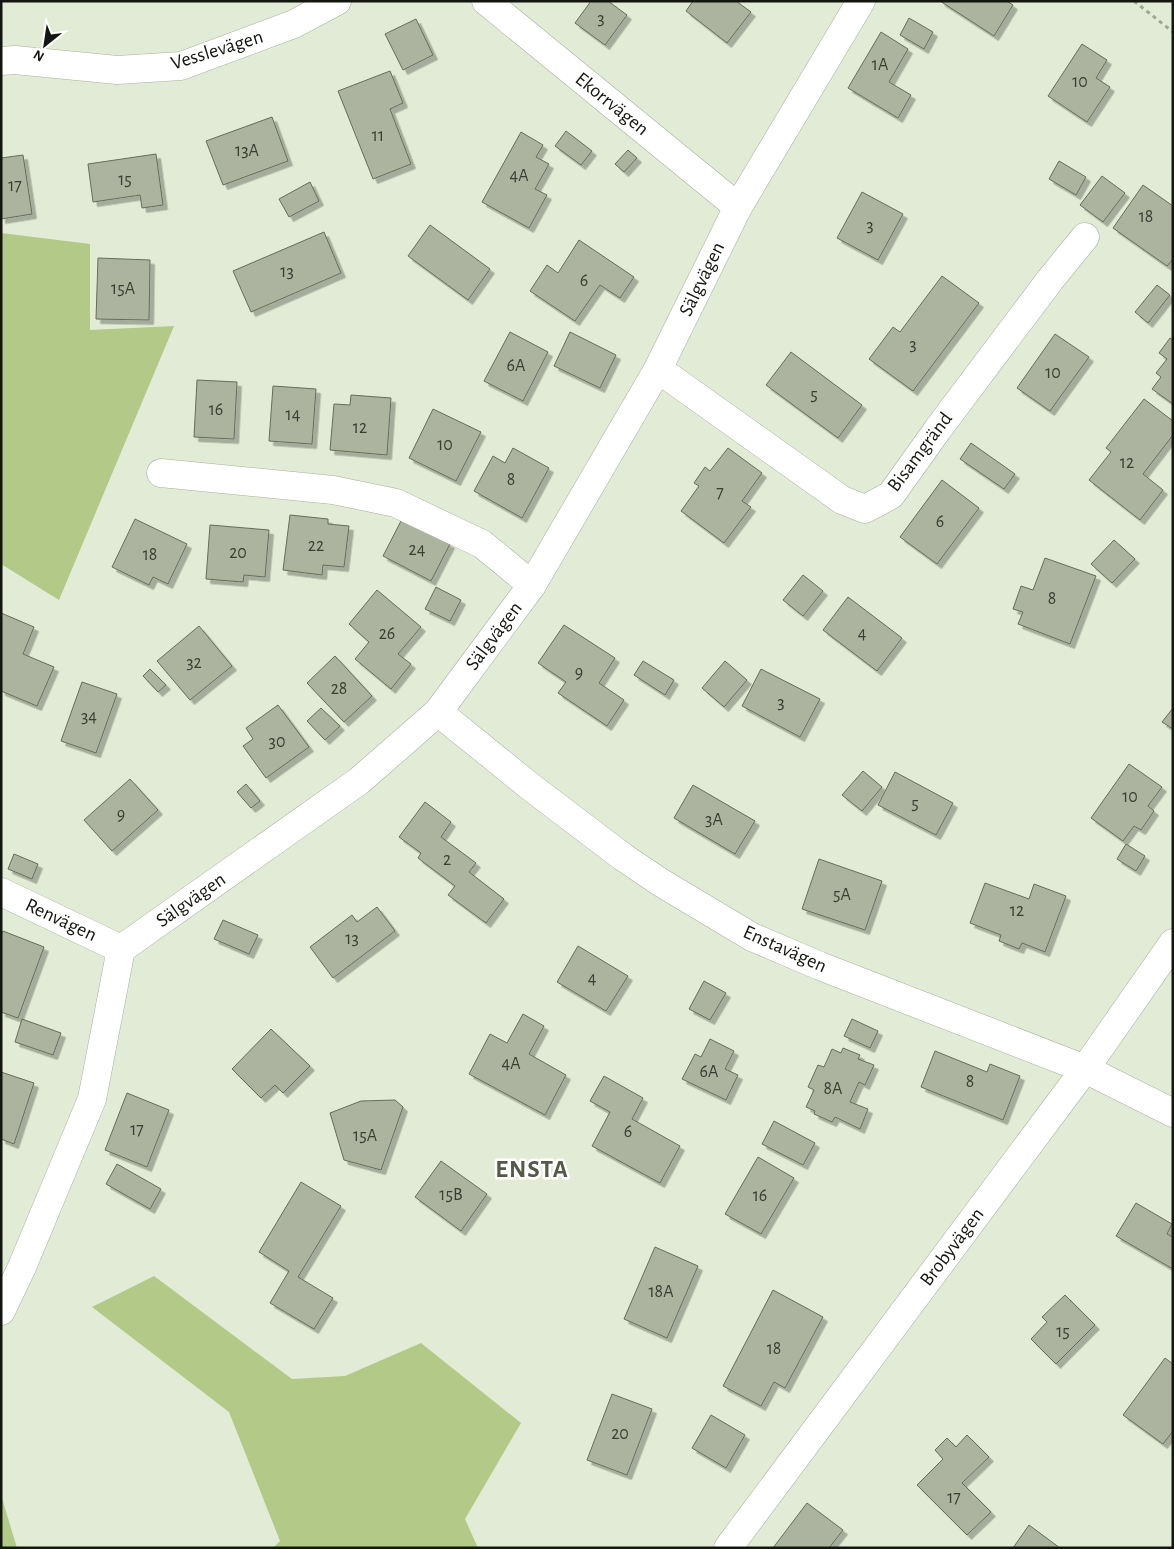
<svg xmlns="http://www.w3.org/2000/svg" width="1174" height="1549" viewBox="0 0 1174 1549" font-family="'Alegreya Sans',sans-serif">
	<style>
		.green { fill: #b2c988 }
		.building { fill: #acb49f; stroke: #656c59; filter: url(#shadow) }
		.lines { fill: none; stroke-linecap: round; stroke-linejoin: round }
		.minor-casing { stroke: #a8b09b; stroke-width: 29 }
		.path { stroke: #a0a796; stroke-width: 3; stroke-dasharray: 4 4; stroke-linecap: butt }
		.minor { stroke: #fff; stroke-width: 28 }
		.labels { text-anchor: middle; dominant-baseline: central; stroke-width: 5; stroke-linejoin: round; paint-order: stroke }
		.number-label { font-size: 18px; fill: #393e32 }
		.street-label { font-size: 20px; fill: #13160e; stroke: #fff }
		.district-label { font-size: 25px; font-weight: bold; letter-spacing: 1px; fill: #535a47; stroke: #fff }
	</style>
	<defs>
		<filter id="shadow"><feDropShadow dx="4.5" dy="4.5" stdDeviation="0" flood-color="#0004"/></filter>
	</defs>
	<rect width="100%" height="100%" fill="#e2ebd5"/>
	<g class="green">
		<polygon points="1,233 90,244 90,330 174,326 59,600 1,564"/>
		<polygon points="154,1276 292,1379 345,1376 421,1343 521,1423 465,1519 478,1548 273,1548 280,1541 229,1412 92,1307"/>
		<polygon points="1,1495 17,1548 1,1548"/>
	</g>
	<g class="building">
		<polygon points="591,1 608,1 627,15 605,45 575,23"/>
		<polygon points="693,1 736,1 751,12 727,43 686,11"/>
		<polygon points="940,1 1007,1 1013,5 994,36"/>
		<polygon points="909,18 933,32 924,49 900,35"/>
		<polygon points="416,19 433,55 403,70 385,34"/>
		<polygon points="881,32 908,49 889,82 911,95 898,118 848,88"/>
		<polygon points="1082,44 1107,60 1096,78 1110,87 1087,122 1048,96"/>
		<polygon points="390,71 403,103 390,109 411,164 373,179 338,91"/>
		<polygon points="272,117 288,161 223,185 206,141"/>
		<polygon points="566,131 592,151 581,165 555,146"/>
		<polygon points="521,132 543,145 536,157 549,164 535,189 547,195 529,228 482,202"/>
		<polygon points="628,150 637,158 624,172 615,164"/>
		<polygon points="156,154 163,205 142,208 140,195 93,202 88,164"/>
		<polygon points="23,155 32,214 1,219 1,158"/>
		<polygon points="1059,161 1086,177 1076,195 1049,179"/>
		<polygon points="1102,176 1125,193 1103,222 1080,205"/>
		<polygon points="310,182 319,201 289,217 279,199"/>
		<polygon points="1143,185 1173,206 1173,259 1167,266 1113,228"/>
		<polygon points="862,192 903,214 878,260 837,238"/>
		<polygon points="430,225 490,269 468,300 408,256"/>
		<polygon points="324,232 341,273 251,312 233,271"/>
		<polygon points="579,240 634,277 620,298 600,285 575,321 530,291 547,265 558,273"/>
		<polygon points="98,258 150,260 149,320 96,319"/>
		<polygon points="942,276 979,303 913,391 869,359 893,327 900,332"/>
		<polygon points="1157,285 1170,295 1148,323 1135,312"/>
		<polygon points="510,332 548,352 523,401 484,381"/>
		<polygon points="570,332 616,355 600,388 554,366"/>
		<polygon points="1055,334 1089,357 1050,411 1017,388"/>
		<polygon points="1170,338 1173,340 1173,404 1152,389 1161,377 1156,373 1167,359 1159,353"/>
		<polygon points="791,352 862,405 838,438 766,385"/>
		<polygon points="197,380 237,382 234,439 194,437"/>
		<polygon points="273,386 316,389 312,444 269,441"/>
		<polygon points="351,395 391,398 387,455 330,450 334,404 350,405"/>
		<polygon points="1144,399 1173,421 1173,435 1143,474 1163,490 1140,520 1089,480 1111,452 1106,448"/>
		<polygon points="433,409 481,432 456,481 409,458"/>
		<polygon points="971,443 1015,474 1004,489 960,459"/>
		<polygon points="513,448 549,468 522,518 474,491 493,456 505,463"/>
		<polygon points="728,448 762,473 742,501 751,507 724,543 681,511 699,486 694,483 705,467 710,471"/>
		<polygon points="942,480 979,508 937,564 900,537"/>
		<polygon points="290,515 328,519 328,524 349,526 344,567 323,565 322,575 283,570"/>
		<polygon points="135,519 187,544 168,584 153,577 149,585 112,567"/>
		<polygon points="402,519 450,544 431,581 383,556"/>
		<polygon points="210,525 269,530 265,577 244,575 243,582 206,579"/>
		<polygon points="1114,540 1135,559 1112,583 1091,564"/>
		<polygon points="1045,558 1096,576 1070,644 1018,624 1023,612 1013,609 1021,586 1033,590"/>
		<polygon points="803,575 823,591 803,616 783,600"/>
		<polygon points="436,587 461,600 450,621 425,609"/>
		<polygon points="377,590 421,627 398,654 411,664 391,689 355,659 369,642 349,624"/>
		<polygon points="848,597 902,638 877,671 823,630"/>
		<polygon points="1,613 34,627 23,654 54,667 37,706 1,691"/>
		<polygon points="564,625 615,658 599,683 624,700 607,726 558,693 566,682 538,663"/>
		<polygon points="199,626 232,666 190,700 157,661"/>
		<polygon points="335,656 372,696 344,722 307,683"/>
		<polygon points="643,661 674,680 665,695 634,675"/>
		<polygon points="725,661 747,680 724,707 702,688"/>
		<polygon points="150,669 166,685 158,692 143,676"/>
		<polygon points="761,669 820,699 800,737 742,706"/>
		<polygon points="82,682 117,694 96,753 61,741"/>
		<polygon points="278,705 309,747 266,778 243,746 253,739 246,728"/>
		<polygon points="321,708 340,726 325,740 307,721"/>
		<polygon points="1173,708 1173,729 1162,722"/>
		<polygon points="1129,764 1162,787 1148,806 1154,811 1141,830 1134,826 1123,841 1091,818"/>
		<polygon points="863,771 882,787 862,811 842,795"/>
		<polygon points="895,772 953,803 936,835 878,805"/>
		<polygon points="130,779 158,810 112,851 84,820"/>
		<polygon points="246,784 260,801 251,808 237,792"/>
		<polygon points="693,785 755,821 735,854 674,818"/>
		<polygon points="425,802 451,822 441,837 476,863 469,872 504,899 486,923 448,895 455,886 418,858 421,853 399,837"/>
		<polygon points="1126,844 1145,856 1136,871 1117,859"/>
		<polygon points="14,854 38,864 32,879 8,869"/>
		<polygon points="819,859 882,881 865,930 802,909"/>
		<polygon points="985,883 1029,899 1034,884 1066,896 1045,952 1022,943 1019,949 999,941 1001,935 970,923"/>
		<polygon points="377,907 395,931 333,978 310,947 352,915 357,922"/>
		<polygon points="223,920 258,935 249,954 214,939"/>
		<polygon points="3,931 44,947 18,1018 1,1012 1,935"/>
		<polygon points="578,946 628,976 606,1011 557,982"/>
		<polygon points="704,981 726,993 710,1020 689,1009"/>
		<polygon points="523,1014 544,1026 529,1054 566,1075 545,1115 469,1074 490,1034 507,1043"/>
		<polygon points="22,1019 61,1033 53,1055 15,1042"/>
		<polygon points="852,1019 878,1031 870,1048 844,1036"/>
		<polygon points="271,1029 310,1066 283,1093 275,1085 261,1098 232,1069"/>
		<polygon points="710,1039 734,1051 725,1069 738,1075 726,1100 682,1079 695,1054 701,1057"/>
		<polygon points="843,1048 860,1055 858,1059 874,1065 865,1085 859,1082 850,1102 868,1109 860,1129 835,1117 832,1122 814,1114 815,1111 806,1107 814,1090 808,1087 818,1065 824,1067 832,1049 841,1053"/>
		<polygon points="935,1051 987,1072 990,1064 1020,1076 1003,1120 921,1087"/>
		<polygon points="1,1072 34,1083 14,1144 1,1139"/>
		<polygon points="604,1076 643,1098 632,1119 680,1146 660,1183 592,1146 610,1112 590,1101"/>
		<polygon points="127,1093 169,1110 147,1167 105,1150"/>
		<polygon points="395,1100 403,1107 381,1170 344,1160 330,1113 361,1101"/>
		<polygon points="774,1121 815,1143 803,1165 762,1144"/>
		<polygon points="758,1157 794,1178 761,1234 725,1214"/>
		<polygon points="441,1161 487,1194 461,1231 415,1197"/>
		<polygon points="117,1164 161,1189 150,1209 106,1184"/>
		<polygon points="301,1182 341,1206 298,1277 333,1298 314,1329 270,1303 289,1271 259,1252"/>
		<polygon points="1136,1203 1172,1224 1167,1234 1173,1237 1173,1269 1116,1236"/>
		<polygon points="655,1247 698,1266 667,1338 624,1319"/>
		<polygon points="773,1290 823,1317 785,1388 774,1382 761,1406 723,1386"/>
		<polygon points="1065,1295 1095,1325 1056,1364 1031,1339 1047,1322 1042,1317"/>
		<polygon points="1165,1358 1173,1364 1173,1431 1163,1444 1123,1415"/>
		<polygon points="612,1394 652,1409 627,1475 587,1460"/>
		<polygon points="711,1415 745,1435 726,1468 692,1448"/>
		<polygon points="967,1435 989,1457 962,1483 991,1512 967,1535 917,1485 943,1459 935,1450 947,1438 956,1447"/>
		<polygon points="807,1503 843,1530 829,1548 773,1548"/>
		<polygon points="1029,1525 1060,1548 1013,1548"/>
	</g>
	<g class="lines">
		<defs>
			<g id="minor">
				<polyline points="486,1 738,207"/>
				<polyline points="1,61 15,60 117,70 181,66 294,24 337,1"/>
				<polyline points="658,369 842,500 865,509 891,495 938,429 1050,280 1085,237"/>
				<polyline points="161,473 333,490 396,503 482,544 532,585"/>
				<polyline points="438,712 532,788 623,857 660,882 752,937 820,966 1085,1069 1173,1113"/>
				<polyline points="1,892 121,949"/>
				<polyline points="1,1311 22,1267 92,1099 121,949 359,781 438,712 532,585 658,369 738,207 861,1"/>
				<polyline points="728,1548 1085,1069 1173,943"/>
			</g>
		</defs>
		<use href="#minor" class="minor-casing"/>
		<polyline class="path" points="1134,1 1173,32"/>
		<use href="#minor" class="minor"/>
	</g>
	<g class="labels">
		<g class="number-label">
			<text x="601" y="19">3</text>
			<text x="880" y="65">1A</text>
			<text x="1080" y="82">10</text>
			<text x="378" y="136">11</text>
			<text x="247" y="151">13A</text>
			<text x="519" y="176">4A</text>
			<text x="125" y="180">15</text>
			<text x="15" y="186">17</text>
			<text x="1146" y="217">18</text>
			<text x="870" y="226">3</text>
			<text x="287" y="272">13</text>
			<text x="584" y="281">6</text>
			<text x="123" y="289">15A</text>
			<text x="913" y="345">3</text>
			<text x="516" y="366">6A</text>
			<text x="1053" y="373">10</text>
			<text x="814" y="395">5</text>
			<text x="216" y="410">16</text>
			<text x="293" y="415">14</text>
			<text x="360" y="428">12</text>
			<text x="445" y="445">10</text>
			<text x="1127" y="463">12</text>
			<text x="511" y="480">8</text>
			<text x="720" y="493">7</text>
			<text x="940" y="522">6</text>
			<text x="316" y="546">22</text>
			<text x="417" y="550">24</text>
			<text x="238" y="553">20</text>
			<text x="150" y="555">18</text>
			<text x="1052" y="599">8</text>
			<text x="387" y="634">26</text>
			<text x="862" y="634">4</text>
			<text x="194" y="663">32</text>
			<text x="579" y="673">9</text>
			<text x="339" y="689">28</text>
			<text x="781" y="703">3</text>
			<text x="89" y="717">34</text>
			<text x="277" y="742">30</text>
			<text x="1130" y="797">10</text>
			<text x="915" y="804">5</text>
			<text x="121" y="815">9</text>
			<text x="714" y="820">3A</text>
			<text x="447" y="860">2</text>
			<text x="842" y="895">5A</text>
			<text x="1017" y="911">12</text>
			<text x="352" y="939">13</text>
			<text x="592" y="979">4</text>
			<text x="511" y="1064">4A</text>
			<text x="709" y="1072">6A</text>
			<text x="970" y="1082">8</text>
			<text x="833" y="1089">8A</text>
			<text x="137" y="1130">17</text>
			<text x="628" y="1132">6</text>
			<text x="365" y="1136">15A</text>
			<text x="451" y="1195">15B</text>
			<text x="760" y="1196">16</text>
			<text x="661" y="1292">18A</text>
			<text x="1063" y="1332">15</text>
			<text x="774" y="1349">18</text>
			<text x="620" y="1434">20</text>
			<text x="954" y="1498">17</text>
		</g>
		<g class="street-label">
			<text transform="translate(217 50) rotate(-17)">Vesslevägen</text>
			<text transform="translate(612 104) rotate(39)">Ekorrvägen</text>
			<text transform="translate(702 279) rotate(-64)">Sälgvägen</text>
			<text transform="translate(920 452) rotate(-53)">Bisamgränd</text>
			<text transform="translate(494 636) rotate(-53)">Sälgvägen</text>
			<text transform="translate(191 900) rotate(-35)">Sälgvägen</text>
			<text transform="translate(61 920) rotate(25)">Renvägen</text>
			<text transform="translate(785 949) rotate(24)">Enstavägen</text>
			<text transform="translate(952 1247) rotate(-53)">Brobyvägen</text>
		</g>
		<g class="district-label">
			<text x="532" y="1169">ENSTA</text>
		</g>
	</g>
	<rect width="1174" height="1549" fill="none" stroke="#13160e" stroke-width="5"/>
	<g transform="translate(45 45) rotate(210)" stroke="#ffffff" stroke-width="4" paint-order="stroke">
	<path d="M0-4L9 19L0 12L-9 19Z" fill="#13160e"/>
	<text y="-8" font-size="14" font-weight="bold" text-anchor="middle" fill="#13160e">N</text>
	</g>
</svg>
